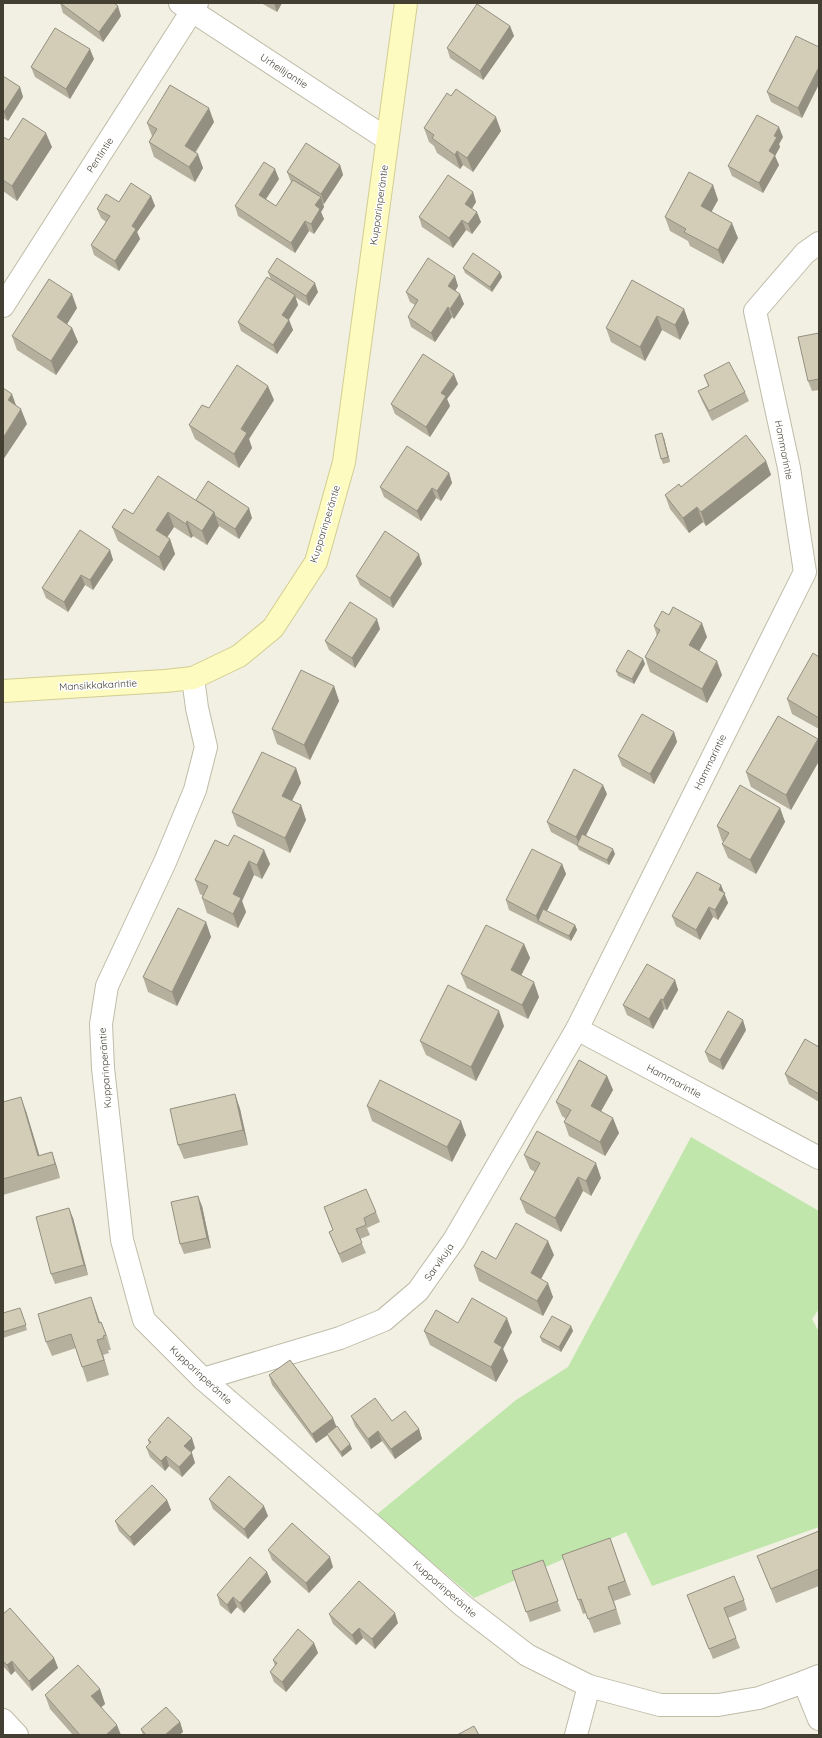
<svg xmlns="http://www.w3.org/2000/svg" width="822" height="1738" viewBox="0 0 822 1738" font-family="Quicksand,sans-serif">
	<style>
		.green { fill: #c0e6ab }
		.lines { fill: none; stroke-linecap: round; stroke-linejoin: round }
		.street-casing { stroke: #bfbca8; stroke-width: 24 }
		.secondary-casing { stroke: #d2cd92; stroke-width: 24 }
		.street { stroke: #fff; stroke-width: 22 }
		.secondary { stroke: #fefbc0; stroke-width: 22 }
		.wall { fill: #b5b09e }
		.shaded-wall { fill: #949081 }
		.building { fill: #d3cdb8; stroke: #949081 }
		.labels { text-anchor: middle; dominant-baseline: central; stroke-width: 3; stroke-linejoin: round; paint-order: stroke }
		.street-label { font-size: 10px; fill: #433f33; stroke: #fff }
	</style>
	<rect width="100%" height="100%" fill="#f1f0e3"/>
	<polygon class="green" points="691,1137 819,1211 819,1309 812,1319 819,1332 819,1527 652,1586 626,1532 474,1598 376,1515 516,1400 568,1367"/>
	<g class="lines">
		<defs>
			<g id="street">
				<polyline points="180,3 387,139"/>
				<polyline points="819,243 805,253 755,311 789,468 805,572 577,1029 819,1158"/>
				<polyline points="3,306 197,3"/>
				<polyline points="193,678 197,708 206,747 195,790 165,862 107,986 101,1024 103,1068 122,1240 144,1320 203,1379 372,1525 462,1605 527,1655 589,1686 660,1705 718,1705 759,1698 804,1682"/>
				<polyline points="203,1379 340,1338 384,1320 418,1291 454,1240 577,1029"/>
				<polyline points="819,1676 804,1682 819,1719"/>
				<polyline points="3,1720 17,1735"/>
				<polyline points="576,1735 589,1686"/>
			</g>
			<polyline id="secondary" points="3,691 165,681 193,678 239,656 273,628 316,562 344,462 406,3"/>
		</defs>
		<use href="#street" class="street-casing"/>
		<use href="#secondary" class="secondary-casing"/>
		<use href="#street" class="street"/>
		<use href="#secondary" class="secondary"/>
	</g>
	<g class="wall">
		<polygon points="60,3 121,16 103,42 63,13"/>
		<polygon points="261,3 282,3 277,12"/>
		<polygon points="510,26 514,36 483,80 450,58 447,48"/>
		<polygon points="819,47 819,84 802,118 771,102 767,92"/>
		<polygon points="94,59 70,99 35,77 31,67"/>
		<polygon points="3,76 20,87 23,97 8,121 3,118"/>
		<polygon points="214,122 196,152 203,168 195,182 154,157 149,142 152,136 147,123"/>
		<polygon points="424,128 501,131 473,172 463,165 460,169 437,153 434,146 429,142"/>
		<polygon points="3,137 9,140 52,147 17,201 3,191"/>
		<polygon points="783,137 779,144 780,147 775,156 779,165 763,193 732,176 728,166"/>
		<polygon points="340,165 343,175 324,204 323,203 324,207 321,212 324,219 314,234 309,231 295,253 238,216 235,206 279,179 266,199 276,206 291,182 287,172"/>
		<polygon points="713,185 718,200 711,211 738,238 723,264 690,246 688,241 670,231 665,217"/>
		<polygon points="473,192 476,202 472,209 481,222 472,234 466,230 453,248 422,227 419,217"/>
		<polygon points="151,196 155,206 137,232 140,239 119,271 94,255 91,245 106,222 101,218 97,209 119,202"/>
		<polygon points="463,268 500,272 502,277 492,292 465,273"/>
		<polygon points="268,272 318,292 309,306 295,297 298,305 289,320 293,330 277,354 241,331 238,322 271,280"/>
		<polygon points="458,286 455,291 464,304 454,319 452,317 435,342 411,327 408,317 415,305 410,302 406,292"/>
		<polygon points="77,308 67,324 72,328 78,342 56,375 17,350 12,336"/>
		<polygon points="684,309 689,323 680,340 662,330 645,361 611,342 606,328"/>
		<polygon points="819,333 819,390 812,391 808,381"/>
		<polygon points="704,375 745,392 749,401 712,421 702,401 698,391 708,386"/>
		<polygon points="458,384 447,399 450,406 430,437 395,414 391,404"/>
		<polygon points="274,400 249,439 252,448 239,468 195,439 189,425 209,408"/>
		<polygon points="664,438 670,462 663,464 661,459"/>
		<polygon points="766,461 771,475 706,526 703,522 689,533 670,509 665,495 681,487"/>
		<polygon points="449,473 452,483 441,501 436,498 421,521 384,497 380,487"/>
		<polygon points="196,500 252,518 239,539 219,526 207,545 193,536 191,538 174,527 167,537 170,539 175,554 164,571 118,541 112,527 133,514"/>
		<polygon points="110,550 113,560 93,590 85,585 68,612 46,598 42,588"/>
		<polygon points="422,564 393,608 360,585 356,576"/>
		<polygon points="654,626 707,637 699,651 722,675 707,703 650,672 645,657 657,636"/>
		<polygon points="380,629 355,668 329,650 325,641"/>
		<polygon points="819,657 819,729 792,714 787,699"/>
		<polygon points="643,659 645,664 634,684 618,676 616,671"/>
		<polygon points="334,686 339,701 310,760 277,744 272,729"/>
		<polygon points="674,732 677,742 654,784 622,766 618,756"/>
		<polygon points="818,739 819,741 819,761 791,810 751,787 746,772"/>
		<polygon points="296,768 301,783 292,801 301,805 306,820 290,853 237,826 232,812"/>
		<polygon points="607,794 586,835 615,854 609,865 579,850 577,846 551,832 547,822"/>
		<polygon points="780,808 785,822 756,874 728,858 722,844 724,842 722,841 717,826"/>
		<polygon points="228,846 264,850 270,864 262,879 254,875 242,901 246,912 238,928 207,913 202,898 203,896 200,894 195,880"/>
		<polygon points="562,864 566,874 547,911 575,925 577,930 571,941 509,910 506,900"/>
		<polygon points="721,885 728,903 718,920 713,917 700,940 676,926 672,916"/>
		<polygon points="206,922 211,937 177,1006 148,992 143,977"/>
		<polygon points="524,944 530,958 521,976 539,997 528,1019 467,988 461,974"/>
		<polygon points="675,980 678,990 667,1010 664,1009 653,1029 627,1015 623,1005"/>
		<polygon points="504,1026 476,1081 426,1055 420,1041"/>
		<polygon points="746,1030 723,1070 709,1062 705,1052"/>
		<polygon points="819,1047 819,1102 789,1084 785,1074"/>
		<polygon points="607,1076 613,1090 601,1111 619,1133 605,1156 569,1136 564,1122 566,1119 562,1116 556,1102"/>
		<polygon points="235,1094 240,1109 248,1145 184,1159 178,1145"/>
		<polygon points="3,1102 26,1111 39,1156 52,1152 60,1178 3,1195"/>
		<polygon points="367,1106 466,1135 452,1162 372,1121"/>
		<polygon points="524,1155 601,1178 591,1196 583,1191 561,1232 526,1213 520,1199 535,1172 530,1169"/>
		<polygon points="202,1206 211,1248 184,1254 180,1244"/>
		<polygon points="324,1207 376,1212 380,1222 367,1228 370,1235 360,1239 366,1253 342,1263 329,1232 333,1230"/>
		<polygon points="73,1218 88,1275 55,1284 51,1274"/>
		<polygon points="554,1255 541,1279 553,1297 543,1316 479,1281 474,1266 496,1259"/>
		<polygon points="96,1311 100,1322 101,1322 111,1350 108,1350 109,1353 103,1355 109,1375 87,1382 76,1348 52,1356 46,1342"/>
		<polygon points="3,1313 22,1313 27,1330 3,1338"/>
		<polygon points="458,1323 512,1332 503,1349 508,1361 496,1382 430,1345 424,1331"/>
		<polygon points="571,1326 573,1331 561,1352 542,1342 540,1337"/>
		<polygon points="269,1375 350,1444 352,1449 342,1457 329,1439 328,1435 316,1443 272,1385"/>
		<polygon points="351,1416 392,1421 419,1429 422,1439 395,1459 382,1441 371,1449 355,1426"/>
		<polygon points="148,1440 195,1448 191,1452 195,1463 182,1477 169,1466 165,1471 150,1457 146,1447 149,1444"/>
		<polygon points="209,1499 268,1516 248,1539 213,1509"/>
		<polygon points="167,1500 171,1510 134,1546 119,1531 115,1521"/>
		<polygon points="819,1531 819,1586 776,1603 763,1570 757,1556"/>
		<polygon points="610,1538 631,1595 614,1601 621,1624 594,1633 586,1613 583,1614 562,1555"/>
		<polygon points="268,1550 333,1567 309,1593 272,1560"/>
		<polygon points="543,1560 561,1611 530,1622 512,1571"/>
		<polygon points="267,1572 271,1582 244,1613 237,1607 231,1614 220,1605 217,1595"/>
		<polygon points="687,1595 744,1600 747,1610 728,1618 740,1648 713,1659"/>
		<polygon points="3,1614 54,1658 58,1668 32,1691 15,1671 11,1675 3,1666"/>
		<polygon points="329,1614 398,1623 375,1649 363,1638 356,1645 333,1624"/>
		<polygon points="314,1643 318,1653 286,1692 274,1682 270,1672 275,1666 273,1660"/>
		<polygon points="100,1689 105,1704 101,1707 121,1735 73,1735 50,1709 45,1695"/>
		<polygon points="180,1722 183,1732 179,1735 143,1735 141,1729"/>
	</g>
	<g class="shaded-wall">
		<polygon points="274,3 282,3 277,12"/>
		<polygon points="118,6 121,16 103,42 99,32"/>
		<polygon points="510,26 514,36 483,80 480,71"/>
		<polygon points="90,49 94,59 70,99 66,89"/>
		<polygon points="819,67 819,84 802,118 798,108"/>
		<polygon points="20,87 23,97 8,121 4,112"/>
		<polygon points="209,108 214,122 190,160 185,146"/>
		<polygon points="496,117 501,131 473,172 467,158"/>
		<polygon points="779,127 783,137 779,144 780,147 775,156 779,165 763,193 759,183 774,136"/>
		<polygon points="46,133 52,147 17,201 12,186"/>
		<polygon points="457,151 463,165 460,169 455,155"/>
		<polygon points="198,154 203,168 195,182 189,167"/>
		<polygon points="340,165 343,175 324,204 321,194"/>
		<polygon points="275,169 279,179 262,205 259,195"/>
		<polygon points="713,185 718,200 707,220 701,206"/>
		<polygon points="473,192 476,202 468,214 465,204"/>
		<polygon points="151,196 155,206 137,232 140,239 119,271 115,261 132,226"/>
		<polygon points="321,197 324,207 321,212 324,219 314,234 311,224 315,205"/>
		<polygon points="477,212 481,222 472,234 468,224"/>
		<polygon points="462,220 466,230 453,248 449,238"/>
		<polygon points="305,221 309,231 295,253 291,243"/>
		<polygon points="732,223 738,238 723,264 718,250"/>
		<polygon points="500,272 502,277 492,292 490,287"/>
		<polygon points="455,276 458,286 452,296 448,286"/>
		<polygon points="315,283 318,292 309,306 306,296"/>
		<polygon points="72,294 77,308 62,332 57,317"/>
		<polygon points="460,294 464,304 454,319 450,309"/>
		<polygon points="295,295 298,305 285,325 282,315"/>
		<polygon points="448,307 452,317 435,342 431,333"/>
		<polygon points="684,309 689,323 680,340 675,325"/>
		<polygon points="657,316 662,330 645,361 640,347"/>
		<polygon points="289,320 293,330 277,354 273,345"/>
		<polygon points="72,328 78,342 56,375 51,361"/>
		<polygon points="454,374 458,384 447,399 450,406 430,437 426,427 441,393"/>
		<polygon points="268,386 274,400 249,439 252,448 239,468 234,454 241,429"/>
		<polygon points="12,394 17,408 8,400"/>
		<polygon points="21,409 27,424 3,460 3,438"/>
		<polygon points="662,433 664,438 670,462 668,457"/>
		<polygon points="766,461 771,475 706,526 701,512"/>
		<polygon points="449,473 452,483 441,501 437,491"/>
		<polygon points="432,488 436,498 421,521 417,511"/>
		<polygon points="697,507 703,522 689,533 683,518"/>
		<polygon points="249,508 252,518 239,539 235,529"/>
		<polygon points="168,512 174,527 162,545 156,530"/>
		<polygon points="214,512 219,526 207,545 202,531"/>
		<polygon points="187,521 193,536 191,538 186,524"/>
		<polygon points="170,539 175,554 164,571 159,557"/>
		<polygon points="110,550 113,560 93,590 90,580"/>
		<polygon points="419,554 422,564 393,608 390,598"/>
		<polygon points="81,575 85,585 68,612 64,602"/>
		<polygon points="377,619 380,629 355,668 352,658"/>
		<polygon points="702,623 707,637 694,660 689,645"/>
		<polygon points="643,659 645,664 634,684 632,679"/>
		<polygon points="717,661 722,675 707,703 702,689"/>
		<polygon points="334,686 339,701 310,760 304,745"/>
		<polygon points="674,732 677,742 654,784 650,774"/>
		<polygon points="818,739 819,741 819,761 791,810 786,795"/>
		<polygon points="296,768 301,783 287,810 282,796"/>
		<polygon points="603,785 607,794 580,847 580,846 576,837"/>
		<polygon points="301,805 306,820 290,853 285,838"/>
		<polygon points="780,808 785,822 756,874 750,860"/>
		<polygon points="613,849 615,854 609,865 607,860"/>
		<polygon points="264,850 270,864 262,879 257,865"/>
		<polygon points="249,861 254,875 242,901 246,912 238,928 233,914 233,894"/>
		<polygon points="562,864 566,874 541,922 538,921 536,916"/>
		<polygon points="721,885 728,903 718,920 715,910 719,890"/>
		<polygon points="709,907 713,917 700,940 696,930"/>
		<polygon points="206,922 211,937 177,1006 172,992"/>
		<polygon points="575,925 577,930 571,941 569,936"/>
		<polygon points="524,944 530,958 516,985 511,970"/>
		<polygon points="675,980 678,990 667,1010 663,1000"/>
		<polygon points="534,982 539,997 528,1019 522,1005"/>
		<polygon points="661,999 664,1009 653,1029 649,1019"/>
		<polygon points="499,1011 504,1026 476,1081 471,1067"/>
		<polygon points="743,1020 746,1030 723,1070 720,1060"/>
		<polygon points="607,1076 613,1090 596,1120 591,1106"/>
		<polygon points="235,1094 240,1109 248,1145 243,1130"/>
		<polygon points="21,1097 26,1111 43,1167 38,1156"/>
		<polygon points="613,1118 619,1133 605,1156 600,1142"/>
		<polygon points="461,1121 466,1135 452,1162 447,1147"/>
		<polygon points="52,1152 57,1167 60,1178 55,1164"/>
		<polygon points="596,1163 601,1178 591,1196 586,1181"/>
		<polygon points="578,1177 583,1191 561,1232 555,1218"/>
		<polygon points="198,1196 202,1206 211,1248 207,1238"/>
		<polygon points="69,1208 73,1218 88,1275 84,1265"/>
		<polygon points="548,1241 554,1255 536,1288 531,1273"/>
		<polygon points="548,1283 553,1297 543,1316 537,1301"/>
		<polygon points="91,1297 96,1311 104,1337 99,1323"/>
		<polygon points="507,1318 512,1332 503,1349 508,1361 496,1382 491,1367 494,1342"/>
		<polygon points="101,1322 107,1336 111,1350 106,1335"/>
		<polygon points="571,1326 573,1331 561,1352 559,1347"/>
		<polygon points="97,1340 103,1355 109,1375 104,1360"/>
		<polygon points="333,1418 337,1428 316,1443 312,1434"/>
		<polygon points="419,1429 422,1439 395,1459 391,1449"/>
		<polygon points="378,1431 382,1441 371,1449 368,1439"/>
		<polygon points="192,1438 195,1448 188,1456 184,1446"/>
		<polygon points="350,1444 352,1449 342,1457 341,1452"/>
		<polygon points="192,1453 195,1463 182,1477 179,1467"/>
		<polygon points="166,1456 169,1466 165,1471 161,1461"/>
		<polygon points="167,1500 171,1510 134,1546 130,1537"/>
		<polygon points="264,1506 268,1516 248,1539 244,1529"/>
		<polygon points="330,1557 333,1567 309,1593 306,1583"/>
		<polygon points="267,1572 271,1582 244,1613 240,1603"/>
		<polygon points="233,1597 237,1607 231,1614 227,1605"/>
		<polygon points="395,1613 398,1623 375,1649 372,1639"/>
		<polygon points="359,1628 363,1638 356,1645 352,1635"/>
		<polygon points="314,1643 318,1653 286,1692 282,1682"/>
		<polygon points="54,1658 58,1668 32,1691 29,1681"/>
		<polygon points="12,1661 15,1671 11,1675 7,1665"/>
		<polygon points="100,1689 105,1704 97,1711 91,1696"/>
		<polygon points="180,1722 183,1732 179,1735 165,1735"/>
		<polygon points="117,1725 121,1735 106,1735"/>
	</g>
	<g class="building">
		<polygon points="60,3 114,3 118,6 99,32"/>
		<polygon points="477,4 510,26 480,71 447,48"/>
		<polygon points="55,28 90,49 66,89 31,67"/>
		<polygon points="796,36 819,47 819,67 798,108 767,92"/>
		<polygon points="3,76 20,87 4,112 3,111"/>
		<polygon points="170,85 209,108 185,146 198,154 189,167 149,142 157,129 147,123"/>
		<polygon points="456,89 496,117 467,158 457,151 455,155 432,138 434,135 424,128 447,93 451,96"/>
		<polygon points="757,115 779,127 774,136 777,137 769,151 775,155 759,183 728,166"/>
		<polygon points="23,118 46,133 12,186 3,180 3,137 9,140"/>
		<polygon points="306,143 340,165 321,194 287,172"/>
		<polygon points="264,162 275,169 259,195 276,206 293,180 321,197 315,205 320,209 311,224 305,221 291,243 235,206"/>
		<polygon points="689,172 713,185 701,206 732,223 718,250 684,232 686,229 665,217"/>
		<polygon points="448,175 473,192 465,204 477,212 468,224 462,220 449,238 419,217"/>
		<polygon points="131,183 151,196 132,226 136,229 115,261 91,245 110,216 97,209 106,194 119,202"/>
		<polygon points="473,253 500,272 490,287 463,268"/>
		<polygon points="277,258 315,283 306,296 268,272"/>
		<polygon points="428,258 455,276 448,286 460,294 450,309 448,307 431,333 408,317 418,300 406,292"/>
		<polygon points="267,277 295,295 282,315 289,320 273,345 238,322"/>
		<polygon points="49,279 72,294 57,317 72,328 51,361 12,336"/>
		<polygon points="632,280 684,309 675,325 657,316 640,347 606,328"/>
		<polygon points="819,333 819,379 808,381 798,337"/>
		<polygon points="423,354 454,374 441,393 446,396 426,427 391,404"/>
		<polygon points="729,362 745,392 709,411 698,391 709,386 704,375"/>
		<polygon points="237,365 268,386 241,429 247,433 234,454 189,425 202,405 209,408"/>
		<polygon points="3,388 12,394 8,400 21,409 3,438"/>
		<polygon points="662,433 668,457 661,459 655,435"/>
		<polygon points="746,435 766,461 701,512 697,507 683,518 665,495 679,484 681,487"/>
		<polygon points="407,446 449,473 437,491 432,488 417,511 380,487"/>
		<polygon points="158,476 214,512 202,531 187,521 186,524 168,512 156,530 170,539 159,557 112,527 124,509 133,514"/>
		<polygon points="208,481 249,508 235,529 215,516 214,512 196,500"/>
		<polygon points="80,530 110,550 90,580 81,575 64,602 42,588"/>
		<polygon points="385,531 419,554 390,598 356,576"/>
		<polygon points="350,602 377,619 352,658 325,641"/>
		<polygon points="673,607 702,623 689,645 717,661 702,689 645,657 660,630 654,626 662,611 669,615"/>
		<polygon points="628,650 643,659 632,679 616,671"/>
		<polygon points="813,653 819,657 819,718 787,699"/>
		<polygon points="301,670 334,686 304,745 272,729"/>
		<polygon points="642,714 674,732 650,774 618,756"/>
		<polygon points="778,716 818,739 786,795 746,772"/>
		<polygon points="262,752 296,768 282,796 301,805 285,838 232,812"/>
		<polygon points="574,769 603,785 576,837 547,822"/>
		<polygon points="740,785 780,808 750,860 722,844 729,833 717,826"/>
		<polygon points="582,834 613,849 607,860 577,845"/>
		<polygon points="234,835 264,850 257,865 249,861 233,894 241,898 233,914 202,898 208,886 195,880 215,840 228,846"/>
		<polygon points="532,849 562,864 536,916 506,900"/>
		<polygon points="697,872 721,885 719,890 725,893 715,910 709,907 696,930 672,916"/>
		<polygon points="178,908 206,922 172,992 143,977"/>
		<polygon points="543,909 575,925 569,936 538,921"/>
		<polygon points="486,925 524,944 511,970 534,982 522,1005 461,974"/>
		<polygon points="647,964 675,980 663,1000 661,999 649,1019 623,1005"/>
		<polygon points="448,985 499,1011 471,1067 420,1041"/>
		<polygon points="728,1011 743,1020 720,1060 705,1052"/>
		<polygon points="805,1039 819,1047 819,1094 785,1074"/>
		<polygon points="579,1060 607,1076 591,1106 613,1118 600,1142 564,1122 571,1110 556,1102"/>
		<polygon points="380,1080 461,1121 447,1147 367,1106"/>
		<polygon points="235,1094 243,1130 178,1145 170,1109"/>
		<polygon points="21,1097 38,1156 52,1152 55,1164 3,1179 3,1102"/>
		<polygon points="537,1131 596,1163 586,1181 578,1177 555,1218 520,1199 540,1163 524,1155"/>
		<polygon points="366,1189 376,1212 364,1218 366,1225 356,1229 362,1243 339,1254 329,1232 333,1230 324,1207"/>
		<polygon points="198,1196 207,1238 180,1244 171,1202"/>
		<polygon points="69,1208 84,1265 51,1274 36,1217"/>
		<polygon points="516,1223 548,1241 531,1273 548,1283 537,1301 474,1266 482,1251 496,1259"/>
		<polygon points="91,1297 99,1323 101,1322 106,1335 103,1336 104,1338 97,1340 104,1360 82,1367 71,1334 46,1342 38,1314"/>
		<polygon points="472,1298 507,1318 494,1342 502,1347 491,1367 424,1331 436,1310 458,1323"/>
		<polygon points="20,1308 26,1325 3,1332 3,1313"/>
		<polygon points="552,1316 571,1326 559,1347 540,1337"/>
		<polygon points="290,1360 333,1418 312,1434 269,1375"/>
		<polygon points="375,1398 392,1421 405,1411 419,1429 391,1449 378,1431 368,1439 351,1416"/>
		<polygon points="168,1417 192,1438 184,1446 192,1453 179,1467 166,1456 161,1461 146,1447 151,1442 148,1440"/>
		<polygon points="337,1426 350,1444 341,1452 327,1434"/>
		<polygon points="229,1476 264,1506 244,1529 209,1499"/>
		<polygon points="152,1485 167,1500 130,1537 115,1521"/>
		<polygon points="292,1523 330,1557 306,1583 268,1550"/>
		<polygon points="819,1531 819,1569 771,1589 757,1556"/>
		<polygon points="610,1538 625,1581 608,1587 616,1609 588,1619 581,1599 578,1600 562,1555"/>
		<polygon points="250,1557 267,1572 240,1603 233,1597 227,1605 217,1595"/>
		<polygon points="543,1560 558,1601 526,1612 512,1571"/>
		<polygon points="734,1576 744,1600 724,1608 736,1638 709,1649 687,1595"/>
		<polygon points="359,1581 395,1613 372,1639 359,1628 352,1635 329,1614"/>
		<polygon points="10,1608 54,1658 29,1681 12,1661 7,1665 3,1661 3,1614"/>
		<polygon points="298,1629 314,1643 282,1682 270,1672 277,1663 273,1660"/>
		<polygon points="78,1665 100,1689 91,1696 117,1725 106,1735 80,1735 45,1695"/>
		<polygon points="166,1707 180,1722 165,1735 146,1735 141,1729"/>
		<polygon points="474,1726 479,1735 457,1735"/>
	</g>
	<g class="labels">
		<g class="street-label">
			<text transform="translate(284 71) rotate(33)">Urheilijantie</text>
			<text transform="translate(100 155) rotate(-57)">Pentintie</text>
			<text transform="translate(379 205) rotate(-82)">Kupparinperäntie</text>
			<text transform="translate(784 450) rotate(79)">Hammarintie</text>
			<text transform="translate(325 524) rotate(-73)">Kupparinperäntie</text>
			<text transform="translate(98 685) rotate(-3)">Mansikkakarintie</text>
			<text transform="translate(710 762) rotate(-64)">Hammarintie</text>
			<text transform="translate(105 1068) rotate(-94)">Kupparinperäntie</text>
			<text transform="translate(674 1081) rotate(28)">Hammarintie</text>
			<text transform="translate(439 1262) rotate(-55)">Sarvikuja</text>
			<text transform="translate(201 1375) rotate(43)">Kupparinperäntie</text>
			<text transform="translate(445 1589) rotate(41)">Kupparinperäntie</text>
		</g>
	</g>
	<rect width="822" height="1738" fill="none" stroke="#433f33" stroke-width="8"/>
</svg>
